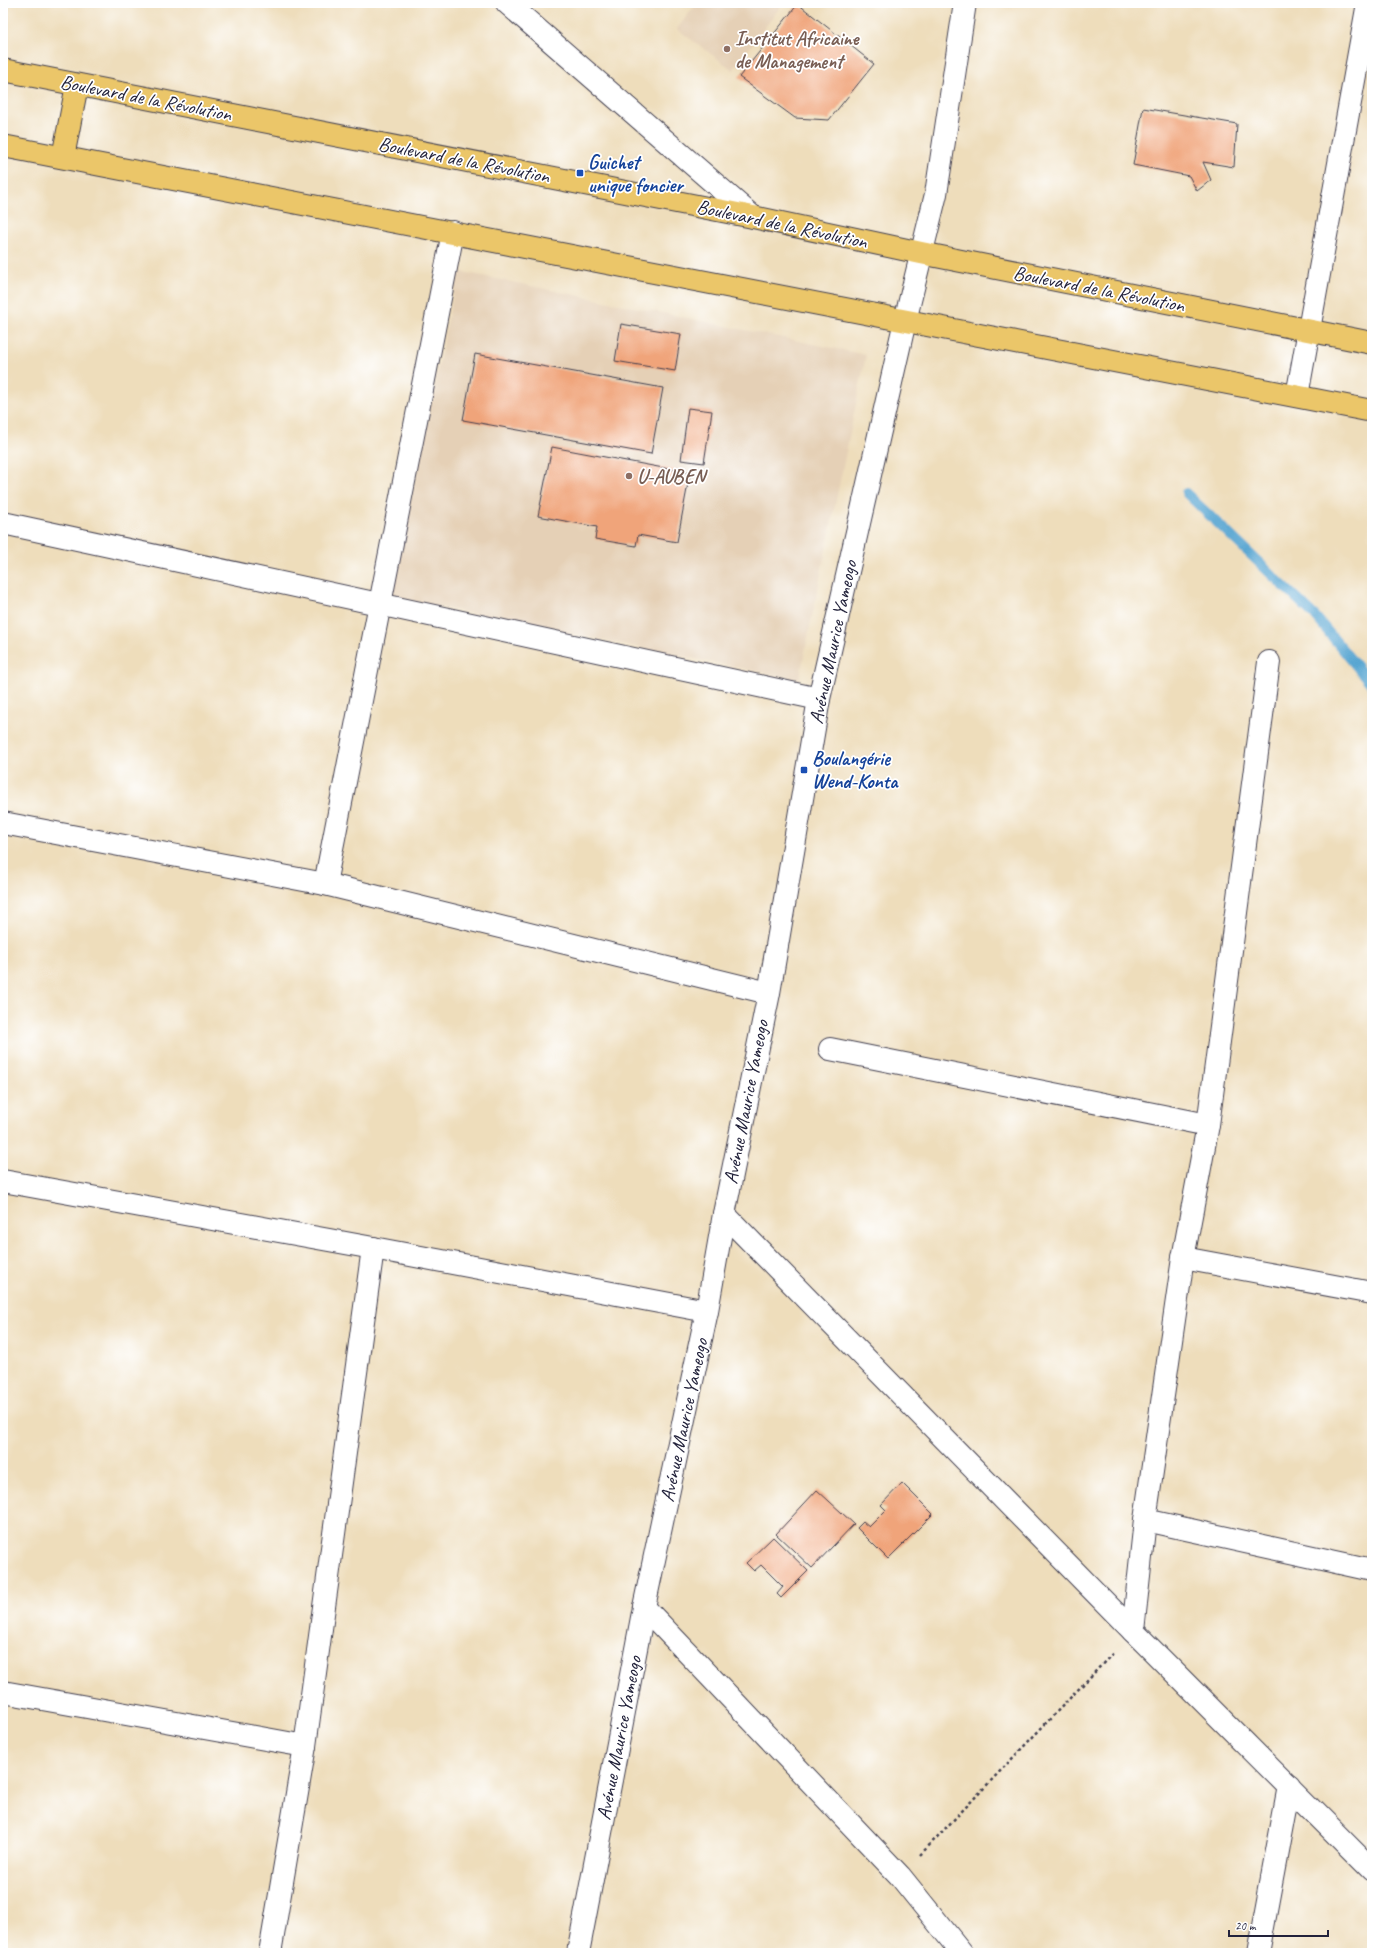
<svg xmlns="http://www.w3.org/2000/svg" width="1375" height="1956" viewBox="0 0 1375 1956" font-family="Caveat,sans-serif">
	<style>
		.built { fill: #e5d0b6 }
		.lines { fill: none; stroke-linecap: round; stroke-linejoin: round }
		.stream { stroke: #58a6d1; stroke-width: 10 }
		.building { fill: #f0a47a }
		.minor-casing { stroke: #413e4e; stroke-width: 24 }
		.major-casing { stroke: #413e4e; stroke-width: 24 }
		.path { stroke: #413e4e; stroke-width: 2.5; stroke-dasharray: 3 3; stroke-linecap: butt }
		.minor { stroke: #fff; stroke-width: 22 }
		.major { stroke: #ebc669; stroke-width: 22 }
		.education-dot { fill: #8d6e63; stroke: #fff; stroke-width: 1.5 }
		.transit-dot { fill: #1a4fb4; stroke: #fff; stroke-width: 1.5 }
		.labels { text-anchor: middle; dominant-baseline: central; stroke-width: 3.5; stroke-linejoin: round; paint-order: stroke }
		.education-label { font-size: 20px; font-weight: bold; fill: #785e54; stroke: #fff; text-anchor: start }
		.street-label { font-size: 20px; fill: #22223b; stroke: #fff }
		.transit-label { font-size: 20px; font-weight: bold; fill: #164399; stroke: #fff; text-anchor: start }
	</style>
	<rect width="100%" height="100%" fill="#fff"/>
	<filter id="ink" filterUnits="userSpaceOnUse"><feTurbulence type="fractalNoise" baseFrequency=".025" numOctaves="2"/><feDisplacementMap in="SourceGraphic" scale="8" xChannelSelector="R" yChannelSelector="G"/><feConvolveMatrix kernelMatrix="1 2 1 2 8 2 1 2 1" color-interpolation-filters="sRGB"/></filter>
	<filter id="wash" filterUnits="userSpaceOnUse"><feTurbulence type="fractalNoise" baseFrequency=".012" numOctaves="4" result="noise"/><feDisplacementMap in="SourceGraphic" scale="16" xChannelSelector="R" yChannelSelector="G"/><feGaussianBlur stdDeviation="0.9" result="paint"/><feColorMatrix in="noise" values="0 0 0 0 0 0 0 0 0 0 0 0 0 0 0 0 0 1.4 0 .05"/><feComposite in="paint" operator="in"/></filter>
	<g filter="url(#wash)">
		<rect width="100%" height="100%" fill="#edb"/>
		<g class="built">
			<polygon points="697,3 783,3 733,70 677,29"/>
			<polygon points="458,271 866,355 799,680 391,597"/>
		</g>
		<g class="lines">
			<polyline class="stream" points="1186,493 1315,616 1372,685"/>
		</g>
		<g id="blocks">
			<g class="building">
				<polygon points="798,4 874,64 829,120 795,118 739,77"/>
				<polygon points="1143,108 1237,124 1234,167 1203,162 1211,180 1197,191 1189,176 1133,165"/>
				<polygon points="621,324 681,334 675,371 615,361"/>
				<polygon points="475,354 663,388 651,454 463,420"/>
				<polygon points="688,408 712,411 704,463 681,460"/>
				<polygon points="552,447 690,473 677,542 638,535 636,546 595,539 597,527 538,516"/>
				<polygon points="902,1483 933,1514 888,1559 857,1528 863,1522 869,1527 886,1510 881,1505"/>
				<polygon points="817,1490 854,1524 812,1568 776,1534"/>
				<polygon points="773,1537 808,1571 781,1598 777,1594 783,1587 761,1565 754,1571 746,1563"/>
			</g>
		</g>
	</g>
	<g filter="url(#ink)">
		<use href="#blocks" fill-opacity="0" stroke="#413e4e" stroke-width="1"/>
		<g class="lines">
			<defs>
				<g id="minor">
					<polyline points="507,3 753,217"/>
					<polyline points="1297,396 1368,3"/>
					<polyline points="3,523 819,699"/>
					<polyline points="3,823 325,884 769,993"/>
					<polyline points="325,884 453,232"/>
					<polyline points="830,1049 1208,1125"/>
					<polyline points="3,1181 373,1248 707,1311"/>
					<polyline points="724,1214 1133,1631 1372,1870"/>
					<polyline points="1183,1258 1372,1293"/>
					<polyline points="1145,1520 1372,1570"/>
					<polyline points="644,1607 900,1876 962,1953"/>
					<polyline points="1133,1631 1145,1520 1183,1258 1208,1125 1269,662"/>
					<polyline points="3,1692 305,1746"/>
					<polyline points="270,1953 305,1746 373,1248"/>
					<polyline points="578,1953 644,1607 707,1311 724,1214 769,993 819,699 905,321 936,194 965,3"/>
					<polyline points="1258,1953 1289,1786"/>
				</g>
				<g id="major">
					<polyline points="3,70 753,217 921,253 1372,343"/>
					<polyline points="3,146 1372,411"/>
					<polyline points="63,157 77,85"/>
				</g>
			</defs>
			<use href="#minor" class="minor-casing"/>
			<use href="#major" class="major-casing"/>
			<polyline class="path" points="920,1855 1114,1652"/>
			<use href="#minor" class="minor"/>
			<use href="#major" class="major"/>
		</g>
	</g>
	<g class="education-dot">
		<circle cx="727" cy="49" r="4"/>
		<circle cx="629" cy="476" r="4"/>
	</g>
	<g class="transit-dot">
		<rect x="576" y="169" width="8" height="8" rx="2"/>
		<rect x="800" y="766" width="8" height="8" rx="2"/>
	</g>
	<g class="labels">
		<g class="education-label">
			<text x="735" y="38">Institut Africaine<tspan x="735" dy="23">de Management</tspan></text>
			<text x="637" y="476">U-AUBEN</text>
		</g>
		<g class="street-label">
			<text transform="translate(146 98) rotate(11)">Boulevard de la Révolution</text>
			<text transform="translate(464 160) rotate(11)">Boulevard de la Révolution</text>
			<text transform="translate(782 224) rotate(12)">Boulevard de la Révolution</text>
			<text transform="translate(1099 289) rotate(11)">Boulevard de la Révolution</text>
			<text transform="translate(833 642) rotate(-78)">Avénue Maurice Yameogo</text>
			<text transform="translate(746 1102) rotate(-79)">Avénue Maurice Yameogo</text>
			<text transform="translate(684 1420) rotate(-78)">Avénue Maurice Yameogo</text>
			<text transform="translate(619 1738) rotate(-79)">Avénue Maurice Yameogo</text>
		</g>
		<g class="transit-label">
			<text x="588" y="162">Guichet<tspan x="588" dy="23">unique foncier</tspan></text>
			<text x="812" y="758">Boulangérie<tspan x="812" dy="23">Wend-Konta</tspan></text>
		</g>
	</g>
	<rect width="1375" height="1956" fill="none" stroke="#fff" stroke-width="16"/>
	<path d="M1229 1930v6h99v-6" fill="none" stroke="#22223b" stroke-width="2"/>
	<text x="1235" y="1930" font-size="12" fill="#22223b" stroke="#ffffff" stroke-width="3" paint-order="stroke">20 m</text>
</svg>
